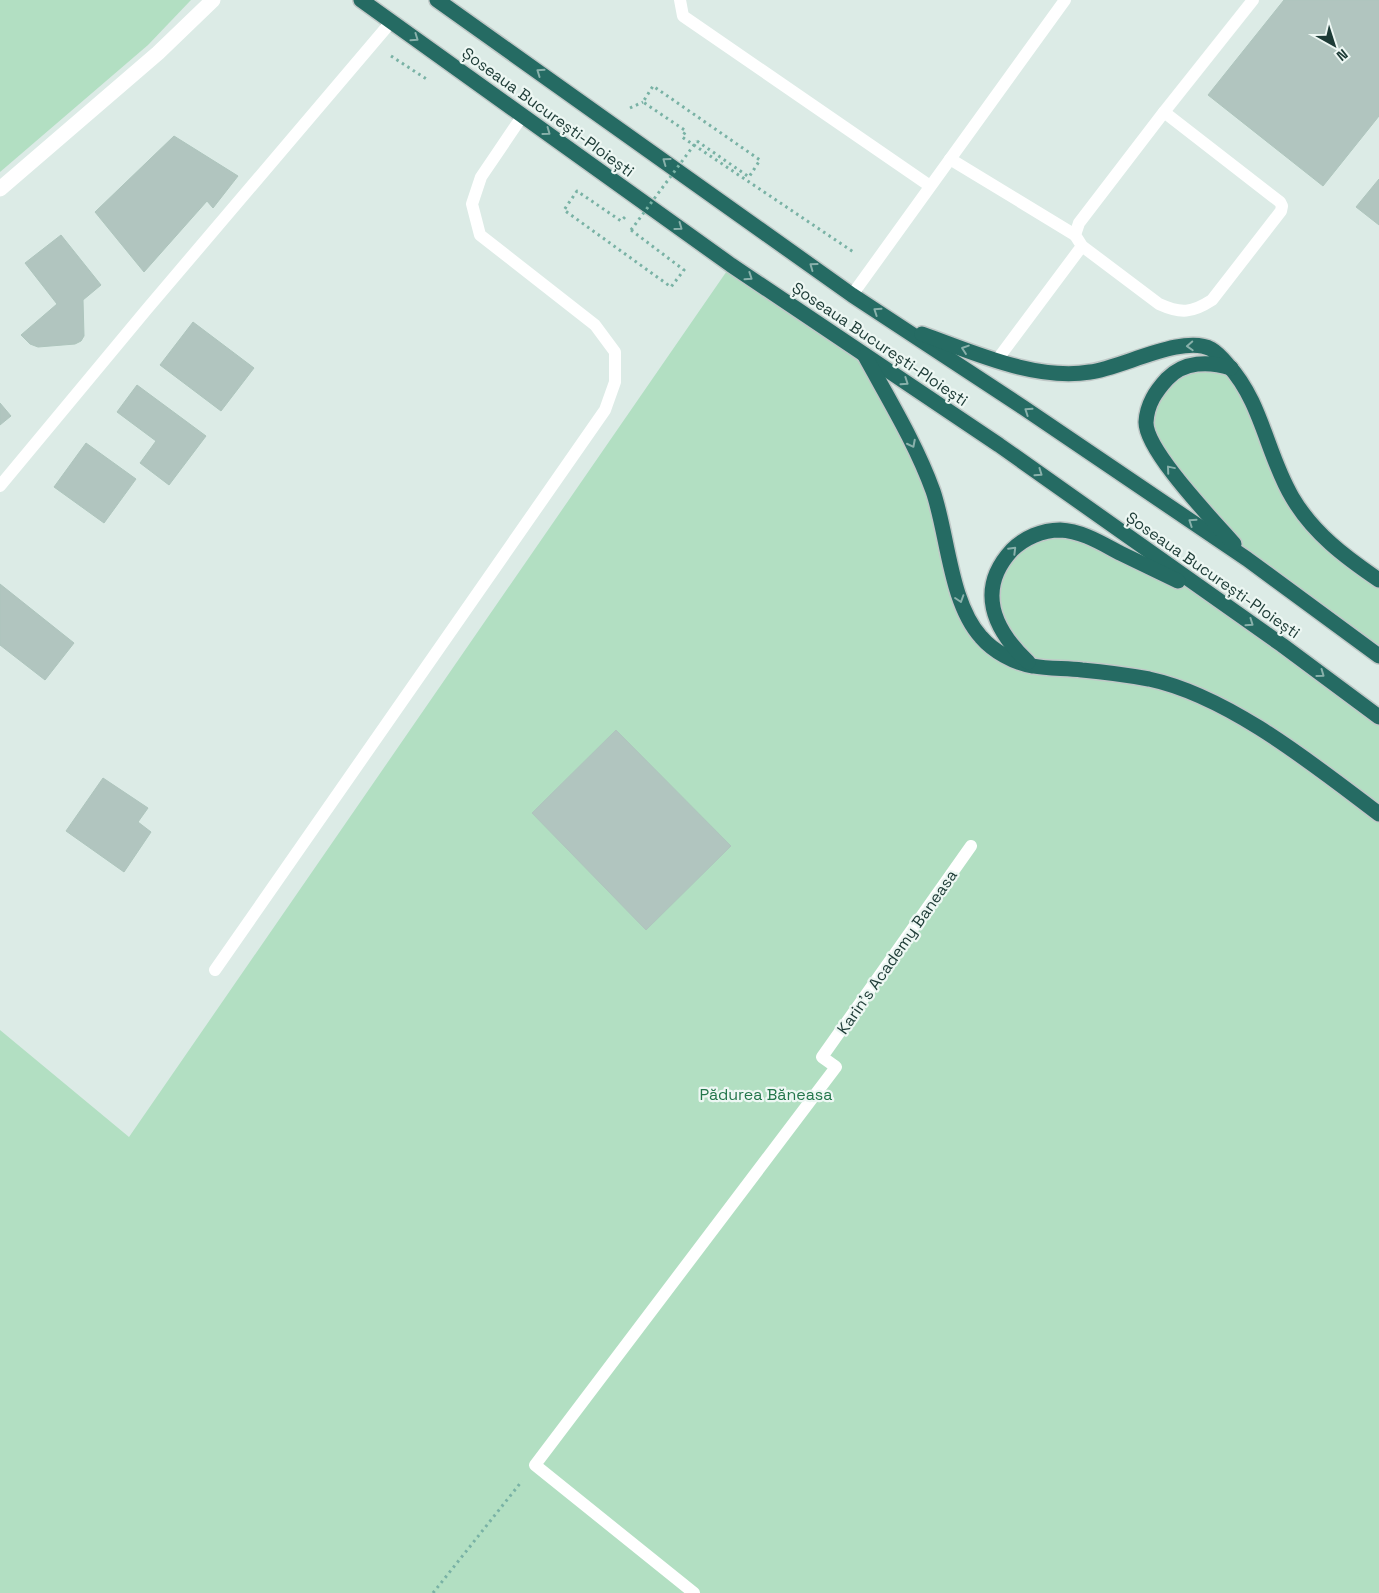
<svg xmlns="http://www.w3.org/2000/svg" width="1379" height="1593" viewBox="0 0 1379 1593" font-family="'Space Grotesk',sans-serif">
	<style>
		.green { fill: #b2dfc2 }
		.building { fill: #b1c5bf; stroke: #aec5bd }
		.lines { fill: none; stroke-linecap: round; stroke-linejoin: round }
		.highway-casing { stroke: #c0c8c7; stroke-width: 18 }
		.path { stroke: #79b2a5; stroke-width: 3; stroke-dasharray: 2.5 4; stroke-linecap: butt }
		.lane { stroke: #fff; stroke-width: 12 }
		.street { stroke: #fff; stroke-width: 15 }
		.highway { stroke: #256b63; stroke-width: 15 }
		.path-bridge { stroke: #79b2a5; stroke-width: 3; stroke-dasharray: 2.5 4; stroke-linecap: butt }
		.oneway { stroke: #89b1ab }
		.labels { text-anchor: middle; dominant-baseline: central; stroke-width: 4.5; stroke-linejoin: round; paint-order: stroke }
		.street-label { font-size: 16px; fill: #1d3b36; stroke: #edf7f3 }
		.park-label { font-size: 16px; fill: #23764b; stroke: #edf7f3 }
	</style>
	<rect width="100%" height="100%" fill="#dcebe6"/>
	<g class="green">
		<polygon points="0,0 191,0 148,45 0,172"/>
		<polygon points="731,265 864,355 911,442 960,600 997,651 1015,650 991,596 1017,546 1073,533 1218,600 1379,717 1379,1593 0,1593 0,1030 129,1137"/>
		<polygon points="1184,366 1231,368 1292,497 1379,580 1379,656 1247,559 1151,441 1149,404"/>
	</g>
	<g class="building">
		<polygon points="1284,0 1379,0 1379,116 1323,186 1208,95"/>
		<polygon points="174,136 238,176 213,208 207,201 144,272 95,212"/>
		<polygon points="1379,179 1379,225 1356,207"/>
		<polygon points="61,235 101,285 83,300 84,336 81,341 75,344 38,347 30,344 21,335 57,304 25,263"/>
		<polygon points="193,322 254,368 221,411 160,365"/>
		<polygon points="137,385 206,436 169,485 140,463 156,441 117,412"/>
		<polygon points="0,403 11,416 0,425"/>
		<polygon points="86,443 136,479 104,523 54,487"/>
		<polygon points="0,584 74,643 45,680 0,645"/>
		<polygon points="616,730 731,846 646,930 532,813"/>
		<polygon points="103,778 148,808 138,822 151,832 124,872 66,831"/>
	</g>
	<g class="lines">
		<defs>
			<g id="highway">
				<polyline points="361,0 731,265 999,445 1282,645 1379,717"/>
				<polyline points="437,0 852,295 1024,408 1247,559 1379,656"/>
				<path d="M922 334C973 352 1035 381 1090 372 1122 368 1183 334 1211 349 1218 353 1223 359 1228 365 1262 402 1267 455 1292 497 1313 533 1345 557 1379 580"/>
				<path d="M865 356C889 400 916 444 933 491 948 535 950 603 981 637 993 651 1014 663 1033 666 1049 669 1066 668 1082 670 1104 672 1127 675 1149 679 1229 696 1314 765 1379 814"/>
				<path d="M1231 368C1209 361 1184 361 1167 379 1156 391 1147 404 1146 422 1145 450 1214 521 1234 544"/>
				<path d="M1028 662C993 629 976 589 1012 550 1024 538 1042 530 1060 530 1082 531 1101 543 1120 553 1139 562 1159 572 1178 581"/>
			</g>
		</defs>
		<use href="#highway" class="highway-casing"/>
		<g class="path">
			<polyline points="391,56 428,80"/>
			<polyline points="630,108 643,102"/>
			<polyline points="697,141 749,177 760,160 653,86 643,102 686,131 682,137 855,253"/>
			<polyline points="625,217 621,221 577,191 564,210 671,287 684,270 631,230"/>
			<polyline points="433,1593 522,1481"/>
		</g>
		<g class="lane">
			<polyline points="680,0 683,16 930,186"/>
			<polyline points="1164,112 1253,0"/>
			<polyline points="950,159 1075,235"/>
			<polyline points="852,295 1065,0"/>
			<path d="M997 360 1082 246 1075 235 1079 223 1164 112 1280 202 1282 206 1281 211 1212 300C1192 313 1181 314 1159 304L1082 246"/>
			<polyline points="0,486 147,309 391,22"/>
			<polyline points="215,970 605,410 615,382 615,352 595,325 480,235 472,204 481,177 523,115"/>
			<polyline points="694,1593 535,1465 836,1067 822,1057 971,846"/>
		</g>
		<polyline class="street" points="0,189 158,53 213,0"/>
		<use href="#highway" class="highway"/>
		<polyline class="path-bridge" points="631,230 697,141"/>
	</g>
	<defs><path id="oneway-chevron" d="M-2-3.5L2.5 0L-2 3.5" fill="none" stroke-width="1.6" stroke-linecap="round" stroke-linejoin="round" transform="scale(1.25)"/></defs>
	<g class="oneway">
		<use href="#oneway-chevron" transform="translate(415 38) rotate(35)"/>
		<use href="#oneway-chevron" transform="translate(540 72) rotate(-145)"/>
		<use href="#oneway-chevron" transform="translate(547 132) rotate(36)"/>
		<use href="#oneway-chevron" transform="translate(666 161) rotate(-144)"/>
		<use href="#oneway-chevron" transform="translate(679 227) rotate(36)"/>
		<use href="#oneway-chevron" transform="translate(813 266) rotate(-144)"/>
		<use href="#oneway-chevron" transform="translate(749 277) rotate(34)"/>
		<use href="#oneway-chevron" transform="translate(877 311) rotate(-146)"/>
		<use href="#oneway-chevron" transform="translate(1190 346) rotate(177)"/>
		<use href="#oneway-chevron" transform="translate(965 349) rotate(-161)"/>
		<use href="#oneway-chevron" transform="translate(905 382) rotate(34)"/>
		<use href="#oneway-chevron" transform="translate(1028 411) rotate(-146)"/>
		<use href="#oneway-chevron" transform="translate(912 444) rotate(63)"/>
		<use href="#oneway-chevron" transform="translate(1170 469) rotate(-130)"/>
		<use href="#oneway-chevron" transform="translate(1039 473) rotate(35)"/>
		<use href="#oneway-chevron" transform="translate(1192 522) rotate(-146)"/>
		<use href="#oneway-chevron" transform="translate(1013 550) rotate(-45)"/>
		<use href="#oneway-chevron" transform="translate(960 599) rotate(72)"/>
		<use href="#oneway-chevron" transform="translate(1250 623) rotate(35)"/>
		<use href="#oneway-chevron" transform="translate(1321 674) rotate(36)"/>
	</g>
	<g class="labels">
		<g class="street-label">
			<text transform="translate(548 112) rotate(36)">Șoseaua București-Ploiești</text>
			<text transform="translate(880 344) rotate(34)">Șoseaua București-Ploiești</text>
			<text transform="translate(1213 575) rotate(35)">Șoseaua București-Ploiești</text>
			<text transform="translate(897 952) rotate(-55)">Karin's Academy Baneasa</text>
		</g>
		<g class="park-label">
			<text x="766" y="1094">Pădurea Băneasa</text>
		</g>
	</g>
	<g transform="translate(1334 45) rotate(141)" stroke="#edf7f3" stroke-width="4" paint-order="stroke">
	<path d="M0-4L9 19L0 12L-9 19Z" fill="#1d3b36"/>
	<text y="-8" font-size="14" font-weight="bold" text-anchor="middle" fill="#1d3b36">N</text>
	</g>
</svg>
